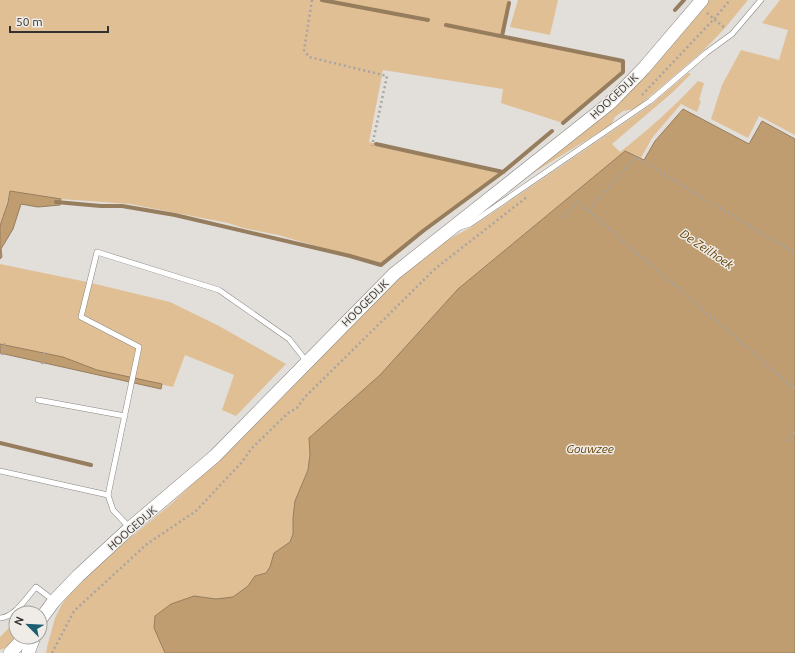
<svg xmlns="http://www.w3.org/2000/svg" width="795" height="653" viewBox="0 0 795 653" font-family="Ubuntu,sans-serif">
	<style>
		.green { fill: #e1bf94 }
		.water { fill: #c09d70; stroke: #967d5d }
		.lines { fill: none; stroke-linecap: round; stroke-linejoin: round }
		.stream { stroke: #967d5d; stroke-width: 4 }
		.service-casing { stroke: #898682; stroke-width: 6 }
		.tertiary-casing { stroke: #898682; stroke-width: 14 }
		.path { stroke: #a7a4a1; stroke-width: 2.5; stroke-dasharray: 2 3; stroke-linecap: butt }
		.service { stroke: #fff; stroke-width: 5 }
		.tertiary { stroke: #fff; stroke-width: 13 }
		.labels { text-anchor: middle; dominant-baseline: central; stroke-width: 3; stroke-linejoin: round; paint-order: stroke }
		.street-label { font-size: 11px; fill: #333230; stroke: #efece7 }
		.water-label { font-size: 12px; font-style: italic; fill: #654207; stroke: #efece7 }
	</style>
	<rect width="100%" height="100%" fill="#e2deda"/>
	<g class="green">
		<polygon points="0,0 510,0 502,36 623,61 623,72 563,123 501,103 503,89 383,70 369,142 503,172 381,265 278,235 243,228 228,223 130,204 61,199 10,191 0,226"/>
		<polygon points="518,0 558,0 550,35 510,27"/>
		<polygon points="708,0 748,0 725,28 703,51 635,109 623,111 615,117 611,125 533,173 489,204 545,158"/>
		<polygon points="780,0 795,0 795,135 759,116 748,138 711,119 722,85 741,50 779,60 788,30 762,23"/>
		<path d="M688 73 691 74 673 92 612 144 620 152C648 130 674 107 698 81L704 83 699 100 701 101 697 112 681 104 652 138 641 158 625 151 458 289 380 375 309 438 310 454 308 470 295 501 293 518V534L290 542 274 553 270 567 266 573 255 576 248 586 233 597 216 599 194 596 171 604 155 616 154 628 165 653H46L47 647 55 618 62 604 69 595 107 557 170 505 219 459 396 280 440 244 473 226 652 104Z"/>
		<polygon points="0,264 87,282 170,302 219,326 286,364 236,416 222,410 234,375 185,355 173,387 97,370 63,357 0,344"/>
		<path d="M16 621C16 635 16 644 0 650V637Z"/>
	</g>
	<g class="water">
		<polygon points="683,109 749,144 762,121 795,139 795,653 165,653 154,628 155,616 171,604 194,596 216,599 233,597 248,586 255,576 266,573 270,567 274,553 290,542 293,534 293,518 295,501 308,470 310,454 309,438 380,375 458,289 625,151 644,160 655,141"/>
		<polygon points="10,191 61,199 60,205 38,207 21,204 13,229 1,249 2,257 0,259 0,226 8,202"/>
		<polygon points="0,344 63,357 97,370 162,384 161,389 0,353"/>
	</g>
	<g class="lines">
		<g class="stream">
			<polyline points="322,0 428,20"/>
			<polyline points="675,10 684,0"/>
			<polyline points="446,25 623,61 623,72 563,123"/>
			<polyline points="502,36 509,3"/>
			<polyline points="376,144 503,172"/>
			<polyline points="56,202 101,206 122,206 175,215 350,256 381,265 423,231 503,172 552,131"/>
			<polyline points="0,443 91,465"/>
		</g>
		<defs>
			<g id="service">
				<polyline points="460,227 470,224 650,101 706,53 732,34 761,0"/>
				<polyline points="38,400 125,416"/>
				<polyline points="0,471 108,495 113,510 130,528"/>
				<polyline points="108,495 139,347 81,317 97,252 219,290 289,339 307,362"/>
				<path d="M0 618C15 617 26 598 36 587L53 600"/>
			</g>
			<g id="tertiary">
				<polyline points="40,620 54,601 78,576 130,528 215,456 394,274 610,103 644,68 702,0"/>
				<polyline points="10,653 25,637"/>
				<polyline points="28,653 34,637"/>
			</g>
		</defs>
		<use href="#service" class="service-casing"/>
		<use href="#tertiary" class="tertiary-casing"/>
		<g class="path">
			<polyline points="312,0 304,50 309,57 387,76 372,146"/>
			<polyline points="707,13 726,29"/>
			<polyline points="642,95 714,19 730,0"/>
			<polyline points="588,211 635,157 795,253"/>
			<polyline points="563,217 578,202 795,389"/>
			<polyline points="2,355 5,342"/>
			<polyline points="42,364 45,350"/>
			<polyline points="787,441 795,432"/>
			<polyline points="52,653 74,611 147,544 196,511 242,462 252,448 288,413 297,408 305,397 436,268 527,197"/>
		</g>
		<use href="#service" class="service"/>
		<use href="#tertiary" class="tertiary"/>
	</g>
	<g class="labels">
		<g class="street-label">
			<text transform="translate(614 96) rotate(-43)">HOOGEDIJK</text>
			<text transform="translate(365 303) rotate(-45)">HOOGEDIJK</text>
			<text transform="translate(132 528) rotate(-41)">HOOGEDIJK</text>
		</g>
		<g class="water-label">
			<text transform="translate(707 249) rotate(34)">De Zeilhoek</text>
			<text x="590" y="448">Gouwzee</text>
		</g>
	</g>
	<g transform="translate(28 625) rotate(294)"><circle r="19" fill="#efece7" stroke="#a4a29e"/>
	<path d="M0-3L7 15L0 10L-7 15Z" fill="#1d5e73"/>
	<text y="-6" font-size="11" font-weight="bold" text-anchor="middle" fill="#333230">N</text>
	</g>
	<path d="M10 26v6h98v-6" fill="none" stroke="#333230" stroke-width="2"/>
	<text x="16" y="26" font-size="12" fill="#333230" stroke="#efece7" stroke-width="3" paint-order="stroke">50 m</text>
</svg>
